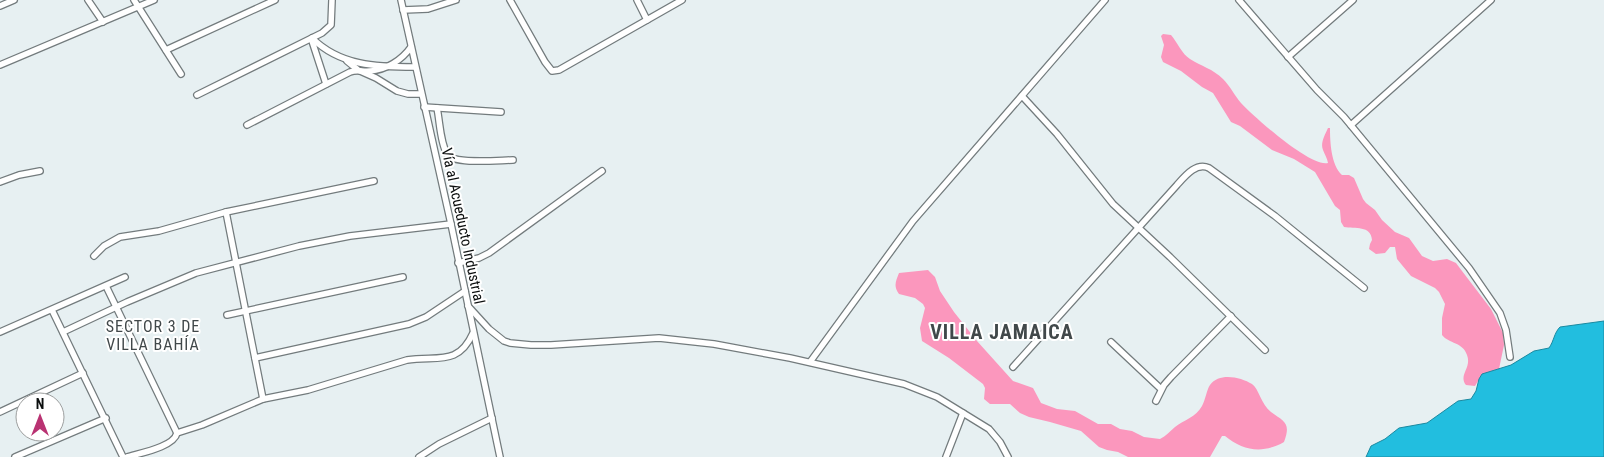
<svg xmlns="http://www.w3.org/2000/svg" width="1604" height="457" viewBox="0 0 1604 457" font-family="'Roboto Condensed',sans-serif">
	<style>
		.forest { fill: #fb97bd }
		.water { fill: #22bedf; stroke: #1b89a0 }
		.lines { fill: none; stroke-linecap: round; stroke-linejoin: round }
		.minor-casing { stroke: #737b7d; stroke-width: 8 }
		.minor { stroke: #fff; stroke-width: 5.5 }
		.labels { text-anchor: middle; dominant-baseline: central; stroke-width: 4; stroke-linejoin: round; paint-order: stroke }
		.street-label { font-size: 15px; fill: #0b0e0e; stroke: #fff }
		.neighbourhood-label { font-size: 16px; letter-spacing: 1px; fill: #41484a; stroke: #fff }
		.district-label { font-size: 20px; font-weight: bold; letter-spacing: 1px; fill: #41484a; stroke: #fff }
	</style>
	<rect width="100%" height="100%" fill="#e7f0f2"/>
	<g class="forest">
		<path d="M1163 34 1171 35C1177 42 1182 54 1190 59 1201 66 1213 69 1223 79 1230 86 1235 96 1241 103 1253 116 1311 168 1328 163 1327 158 1325 155 1323 150 1320 143 1325 135 1328 128H1330C1330 142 1331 165 1342 175H1349L1354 178 1363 199 1366 203 1375 210 1382 220 1395 232 1409 238 1422 256 1433 261 1447 259 1456 263 1462 271 1491 309 1503 333 1504 345 1499 369C1483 377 1486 368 1475 386L1466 385C1458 375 1472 368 1467 355 1463 342 1449 344 1442 335V318L1445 304 1439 292 1435 288 1411 276 1397 259 1395 247H1390L1385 253 1376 254 1369 249 1370 244 1372 240C1371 225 1355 229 1344 227L1341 222 1340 210 1335 206 1315 172 1294 159 1272 150 1240 126 1231 122 1213 93 1202 87 1181 71 1163 62 1161 57 1164 45 1161 36Z"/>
		<path d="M928 270 935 277 940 291 954 312 977 341 1013 381 1033 388 1041 403 1057 409 1075 411 1098 424H1111L1120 429 1132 431 1144 437 1160 439C1166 436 1170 431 1175 427 1184 420 1196 417 1202 406 1205 401 1207 389 1210 385 1219 372 1241 377 1252 384 1259 389 1261 404 1271 412 1285 422 1291 423 1284 442 1263 454 1243 451 1225 436H1222L1210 457H1128L1118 452 1107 450 1099 447 1081 431 1050 422 1029 417 1020 413 1010 404H990L984 399 985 388 983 384 949 358 922 341 920 328 925 308 923 304 915 298 899 294C893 286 896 281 899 273Z"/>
	</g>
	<path class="water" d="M1604 321V457H1366L1371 446 1385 439 1399 428 1427 423 1458 401 1471 399 1476 391 1479 379 1482 374 1511 365 1534 351 1549 348C1554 341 1554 333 1560 327Z"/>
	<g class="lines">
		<defs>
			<g id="minor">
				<polyline points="88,0 103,22"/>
				<polyline points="134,0 181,74"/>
				<polyline points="401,0 451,224 500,457"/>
				<polyline points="510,0 545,62 552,71 559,70 682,0"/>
				<polyline points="637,0 647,20"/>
				<polyline points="1239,0 1317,90 1344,117 1469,268 1500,313 1506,330 1510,357"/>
				<polyline points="0,6 14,0"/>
				<polyline points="403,10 428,9 456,0"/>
				<path d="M312 38C340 66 377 67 415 67"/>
				<polyline points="312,41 326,84"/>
				<polyline points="166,50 275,0"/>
				<polyline points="1288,57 1353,0"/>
				<polyline points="347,61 358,70 376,78 397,91 408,94 421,94"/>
				<polyline points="0,65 154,0"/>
				<polyline points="197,95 322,33 331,25 332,0"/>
				<polyline points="1022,96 1057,134 1113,204 1170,257 1265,350"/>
				<polyline points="424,107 501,112"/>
				<path d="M437 108C440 122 440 142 447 154 453 165 500 160 513 160"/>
				<path d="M247 125 350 72C357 69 363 72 370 71 386 70 402 60 411 47"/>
				<polyline points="1351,125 1491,0"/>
				<polyline points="0,182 19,175 40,171"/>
				<polyline points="226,212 263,399"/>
				<polyline points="94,256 104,246 120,237 159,231 226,212 374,181"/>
				<polyline points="458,263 479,258 489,253 602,171"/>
				<polyline points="106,286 177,433"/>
				<polyline points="468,306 489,329 504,341 510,343 531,345 551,345 659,338 714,344 790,358 904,384 937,397 989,429 1000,442 1008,457"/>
				<polyline points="52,310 123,457"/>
				<polyline points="227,315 403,277"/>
				<polyline points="0,332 125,277"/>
				<polyline points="63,332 127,302 196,273 299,246 350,236 451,224"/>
				<polyline points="1111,342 1161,389"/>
				<polyline points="255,358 409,324 426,317 465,291"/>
				<polyline points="810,362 913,221 1105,0"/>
				<path d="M1013 367 1177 185C1185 176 1196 162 1209 168L1275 216 1364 288"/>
				<polyline points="1156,401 1164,385 1171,377 1231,316"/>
				<polyline points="0,412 83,373"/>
				<polyline points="15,457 106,418"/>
				<path d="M127 457C140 453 174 447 177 433L202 425 263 399 308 390 407 360C436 355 458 367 473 333"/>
				<polyline points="419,457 439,444 492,418"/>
				<polyline points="946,457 963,413"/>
			</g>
		</defs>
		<use href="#minor" class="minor-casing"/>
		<use href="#minor" class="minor"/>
	</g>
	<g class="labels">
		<g class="street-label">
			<text transform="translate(463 226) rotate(78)">Vía al Acueducto Industrial</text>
		</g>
		<g class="neighbourhood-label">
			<text x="153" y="326">SECTOR 3 DE<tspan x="153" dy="18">VILLA BAHÍA</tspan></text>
		</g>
		<g class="district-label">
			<text x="1002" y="332">VILLA JAMAICA</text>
		</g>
	</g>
	<g transform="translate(40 417)"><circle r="24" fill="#ffffff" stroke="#9d9f9f"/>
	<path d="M0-4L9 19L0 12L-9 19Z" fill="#b93272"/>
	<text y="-8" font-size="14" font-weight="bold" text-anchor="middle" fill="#0b0e0e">N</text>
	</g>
</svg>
